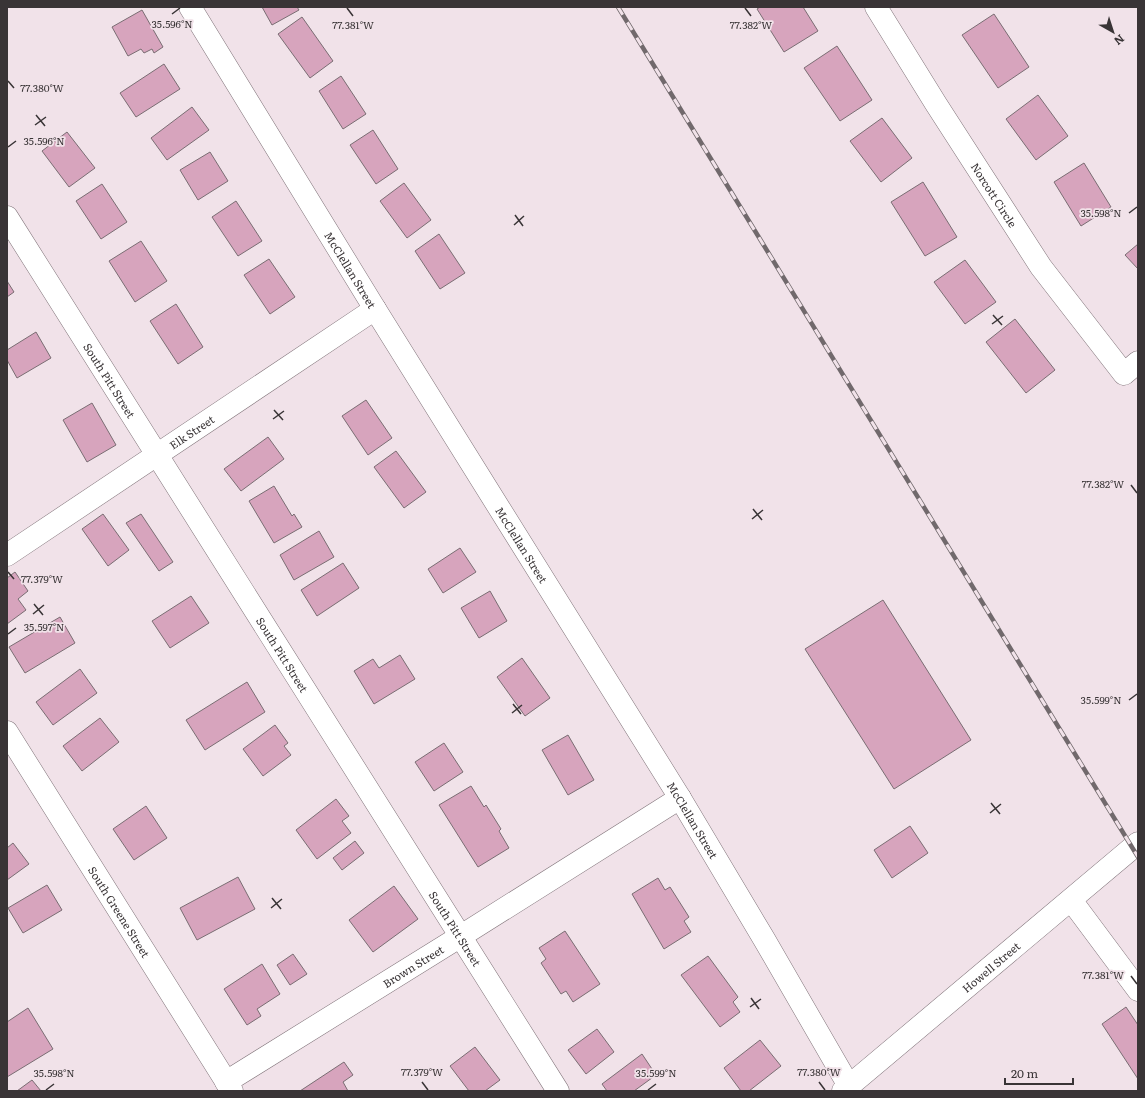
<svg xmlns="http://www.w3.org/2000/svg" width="1145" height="1098" viewBox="0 0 1145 1098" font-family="Literata,serif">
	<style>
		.building { fill: #d7a4bd; stroke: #7a6d73 }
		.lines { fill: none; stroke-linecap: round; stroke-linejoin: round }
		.minor-casing { stroke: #82757b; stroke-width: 23 }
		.minor { stroke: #fff; stroke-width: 22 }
		.rail-casing { stroke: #71696c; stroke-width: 4.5 }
		.rail { stroke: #f1e2e9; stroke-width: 3; stroke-dasharray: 9; stroke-linecap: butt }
		.ticks { fill: none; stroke: #393436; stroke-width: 1.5 }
		.labels { text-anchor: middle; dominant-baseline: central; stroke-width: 3.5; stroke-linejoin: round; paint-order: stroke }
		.street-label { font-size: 11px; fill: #393436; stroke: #f1e2e9 }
		.ticks-label { font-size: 10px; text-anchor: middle; fill: #393436; stroke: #f1e2e9; stroke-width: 3.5; stroke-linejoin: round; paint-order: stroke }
	</style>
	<rect width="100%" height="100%" fill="#f1e2e9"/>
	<g class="building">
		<polygon points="262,7 297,7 299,10 272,25"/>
		<polygon points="760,7 803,7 818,31 784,52 757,9"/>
		<polygon points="142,10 163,47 154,53 152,49 144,53 141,49 128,56 112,27"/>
		<polygon points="994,14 1029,67 998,88 962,35"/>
		<polygon points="302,17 333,61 310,78 278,34"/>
		<polygon points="837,46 872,100 840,121 804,68"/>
		<polygon points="164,64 180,89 136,117 120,93"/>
		<polygon points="341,76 366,114 343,129 319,91"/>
		<polygon points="1038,95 1068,136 1036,160 1006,119"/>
		<polygon points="192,107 209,130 167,160 151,138"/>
		<polygon points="882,118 912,158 881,182 850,141"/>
		<polygon points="373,130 398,169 376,184 350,145"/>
		<polygon points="67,132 95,168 69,187 42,151"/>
		<polygon points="210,152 228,181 198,200 180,170"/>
		<polygon points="1084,163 1111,207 1081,226 1054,182"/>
		<polygon points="923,182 957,237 925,256 891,202"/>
		<polygon points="404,183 431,220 407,238 380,201"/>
		<polygon points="102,184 127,222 101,239 76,201"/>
		<polygon points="236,201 262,241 238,256 212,217"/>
		<polygon points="439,234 465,273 440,289 415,251"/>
		<polygon points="141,241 167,281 135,302 109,261"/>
		<polygon points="1138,244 1138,269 1125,255"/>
		<polygon points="269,259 295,297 270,314 244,275"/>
		<polygon points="965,260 996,302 965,324 934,282"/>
		<polygon points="7,281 14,292 7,297"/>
		<polygon points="176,304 203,347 178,364 150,321"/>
		<polygon points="1015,319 1055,370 1026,393 986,342"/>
		<polygon points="36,332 51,358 17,378 7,360 7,350"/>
		<polygon points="366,400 392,438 368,455 342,416"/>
		<polygon points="92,403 116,445 87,462 63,420"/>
		<polygon points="268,437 284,459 241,491 224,469"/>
		<polygon points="396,451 426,492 404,508 374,467"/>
		<polygon points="274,486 292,516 294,514 302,527 274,543 249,501"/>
		<polygon points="103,514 129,550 108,566 82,529"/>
		<polygon points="141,514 173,562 159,571 126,523"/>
		<polygon points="319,531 334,557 294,580 280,555"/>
		<polygon points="460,548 476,572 443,593 428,569"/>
		<polygon points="343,563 359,588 317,616 301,590"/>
		<polygon points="15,572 28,591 18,599 26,610 7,624 7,578"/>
		<polygon points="490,591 507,621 479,638 461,608"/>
		<polygon points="191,596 209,623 170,648 152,621"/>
		<polygon points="883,600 971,740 894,789 805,649"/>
		<polygon points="60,617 75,643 25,673 9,647"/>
		<polygon points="400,655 415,679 374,704 354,671 373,659 379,668"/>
		<polygon points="522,658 550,698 525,716 497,677"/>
		<polygon points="80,669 97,693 53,725 36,702"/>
		<polygon points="247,682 265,712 205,750 186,720"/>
		<polygon points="100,718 119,742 82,771 63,746"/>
		<polygon points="275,725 288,743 284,746 291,755 263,776 243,749"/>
		<polygon points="568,735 594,780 568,795 542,750"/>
		<polygon points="444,743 463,772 434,791 415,762"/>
		<polygon points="471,786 484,807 486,805 501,829 499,831 509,848 478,867 439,805"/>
		<polygon points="336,799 349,816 342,821 351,833 317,859 296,830"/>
		<polygon points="146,806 167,838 134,860 113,829"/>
		<polygon points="910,826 928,853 892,878 874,850"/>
		<polygon points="355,841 364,853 342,870 333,858"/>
		<polygon points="13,843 29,864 7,880 7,848"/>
		<polygon points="238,877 255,909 197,940 180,908"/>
		<polygon points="658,878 665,890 670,887 689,917 684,921 691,932 664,949 632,894"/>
		<polygon points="47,885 62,910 23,933 8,908"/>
		<polygon points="394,886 418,919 373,952 349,920"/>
		<polygon points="565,931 600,984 573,1002 566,991 561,994 541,963 546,959 539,948"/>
		<polygon points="293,954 307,974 290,985 277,965"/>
		<polygon points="708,956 738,997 733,1002 740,1012 720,1027 681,975"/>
		<polygon points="262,964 280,994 257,1009 261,1016 247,1025 224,989"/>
		<polygon points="1126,1007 1138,1025 1138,1079 1102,1024"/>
		<polygon points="28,1008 53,1049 7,1077 7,1022"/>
		<polygon points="597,1029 614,1052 586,1074 568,1050"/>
		<polygon points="760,1040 781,1066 749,1091 741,1091 724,1068"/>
		<polygon points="475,1047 500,1080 485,1091 469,1091 450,1066"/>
		<polygon points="642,1054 656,1075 634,1091 607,1091 602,1084"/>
		<polygon points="344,1062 353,1075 343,1082 348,1091 300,1091"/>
		<polygon points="32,1080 41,1091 17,1091"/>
	</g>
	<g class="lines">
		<defs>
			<g id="minor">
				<path id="s1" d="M190 7 375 309 680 798 764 939 849 1086"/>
				<path id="s2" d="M876 7 936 104 1041 267 1124 374 1138 362"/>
				<path id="s3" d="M7 217 558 1091"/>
				<path id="s4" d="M7 555 375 309"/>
				<path id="s5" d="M7 732 232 1091"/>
				<polyline points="1071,900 1138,990"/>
				<path id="s6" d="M226 1082 461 936 680 798"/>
				<path id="s7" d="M843 1091 1138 843"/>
			</g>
		</defs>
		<use href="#minor" class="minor-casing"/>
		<use href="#minor" class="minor"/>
		<defs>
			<polyline id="rail" points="618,7 1138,857"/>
		</defs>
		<use href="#rail" class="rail-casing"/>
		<use href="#rail" class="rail"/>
	</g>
	<path class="ticks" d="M347 8 353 16M745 8 751 16M172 14 180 8M8 81 14 88M36 115 45 126M35 125 46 117M8 147 16 141M1129 213 1137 207M515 215 523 226M514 225 524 216M993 315 1002 325M992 324 1003 316M274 410 283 420M273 419 284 411M1131 485 1137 493M753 509 762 520M752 519 763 510M8 572 14 579M34 604 43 615M33 614 44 605M8 634 16 628M1129 700 1137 694M513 704 521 714M512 713 522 705M991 803 1000 814M990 813 1001 804M272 898 281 909M271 908 282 899M1131 976 1137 984M751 998 759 1009M750 1007 761 999M422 1082 428 1090M819 1082 825 1090M46 1090 54 1084M648 1090 656 1084"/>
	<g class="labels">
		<g class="street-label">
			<text stroke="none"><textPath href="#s2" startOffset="222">Norcott Circle</textPath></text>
			<text stroke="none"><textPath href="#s1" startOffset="308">McClellan Street</textPath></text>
			<text stroke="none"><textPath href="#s3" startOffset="193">South Pitt Street</textPath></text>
			<text stroke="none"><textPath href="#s4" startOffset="222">Elk Street</textPath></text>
			<text stroke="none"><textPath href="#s1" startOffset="632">McClellan Street</textPath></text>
			<text stroke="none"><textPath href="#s3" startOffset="517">South Pitt Street</textPath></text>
			<text stroke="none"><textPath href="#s1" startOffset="956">McClellan Street</textPath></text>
			<text stroke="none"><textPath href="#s5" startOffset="212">South Greene Street</textPath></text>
			<text stroke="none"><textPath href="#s3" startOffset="841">South Pitt Street</textPath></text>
			<text stroke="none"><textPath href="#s6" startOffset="220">Brown Street</textPath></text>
			<text stroke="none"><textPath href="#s7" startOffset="193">Howell Street</textPath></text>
		</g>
	</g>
	<g class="ticks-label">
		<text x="172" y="28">35.596°N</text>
		<text x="751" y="29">77.382°W</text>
		<text x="353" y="29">77.381°W</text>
		<text x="42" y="92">77.380°W</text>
		<text x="44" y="145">35.596°N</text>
		<text x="1101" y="217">35.598°N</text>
		<text x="1103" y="488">77.382°W</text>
		<text x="42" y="583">77.379°W</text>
		<text x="44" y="631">35.597°N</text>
		<text x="1101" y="704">35.599°N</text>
		<text x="1103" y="979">77.381°W</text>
		<text x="422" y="1076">77.379°W</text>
		<text x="819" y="1076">77.380°W</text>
		<text x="54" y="1077">35.598°N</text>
		<text x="656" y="1077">35.599°N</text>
	</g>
	<rect width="1145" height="1098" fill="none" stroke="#393436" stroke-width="16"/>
	<g transform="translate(1113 32) rotate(141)" stroke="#f1e2e9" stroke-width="3" paint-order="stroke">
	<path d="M0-3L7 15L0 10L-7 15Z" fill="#393436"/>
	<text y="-6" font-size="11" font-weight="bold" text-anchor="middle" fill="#393436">N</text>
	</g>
	<path d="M1005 1078v6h68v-6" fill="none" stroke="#393436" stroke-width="2"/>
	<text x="1011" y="1078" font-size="12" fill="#393436" stroke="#f1e2e9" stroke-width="3" paint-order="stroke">20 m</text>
</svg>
